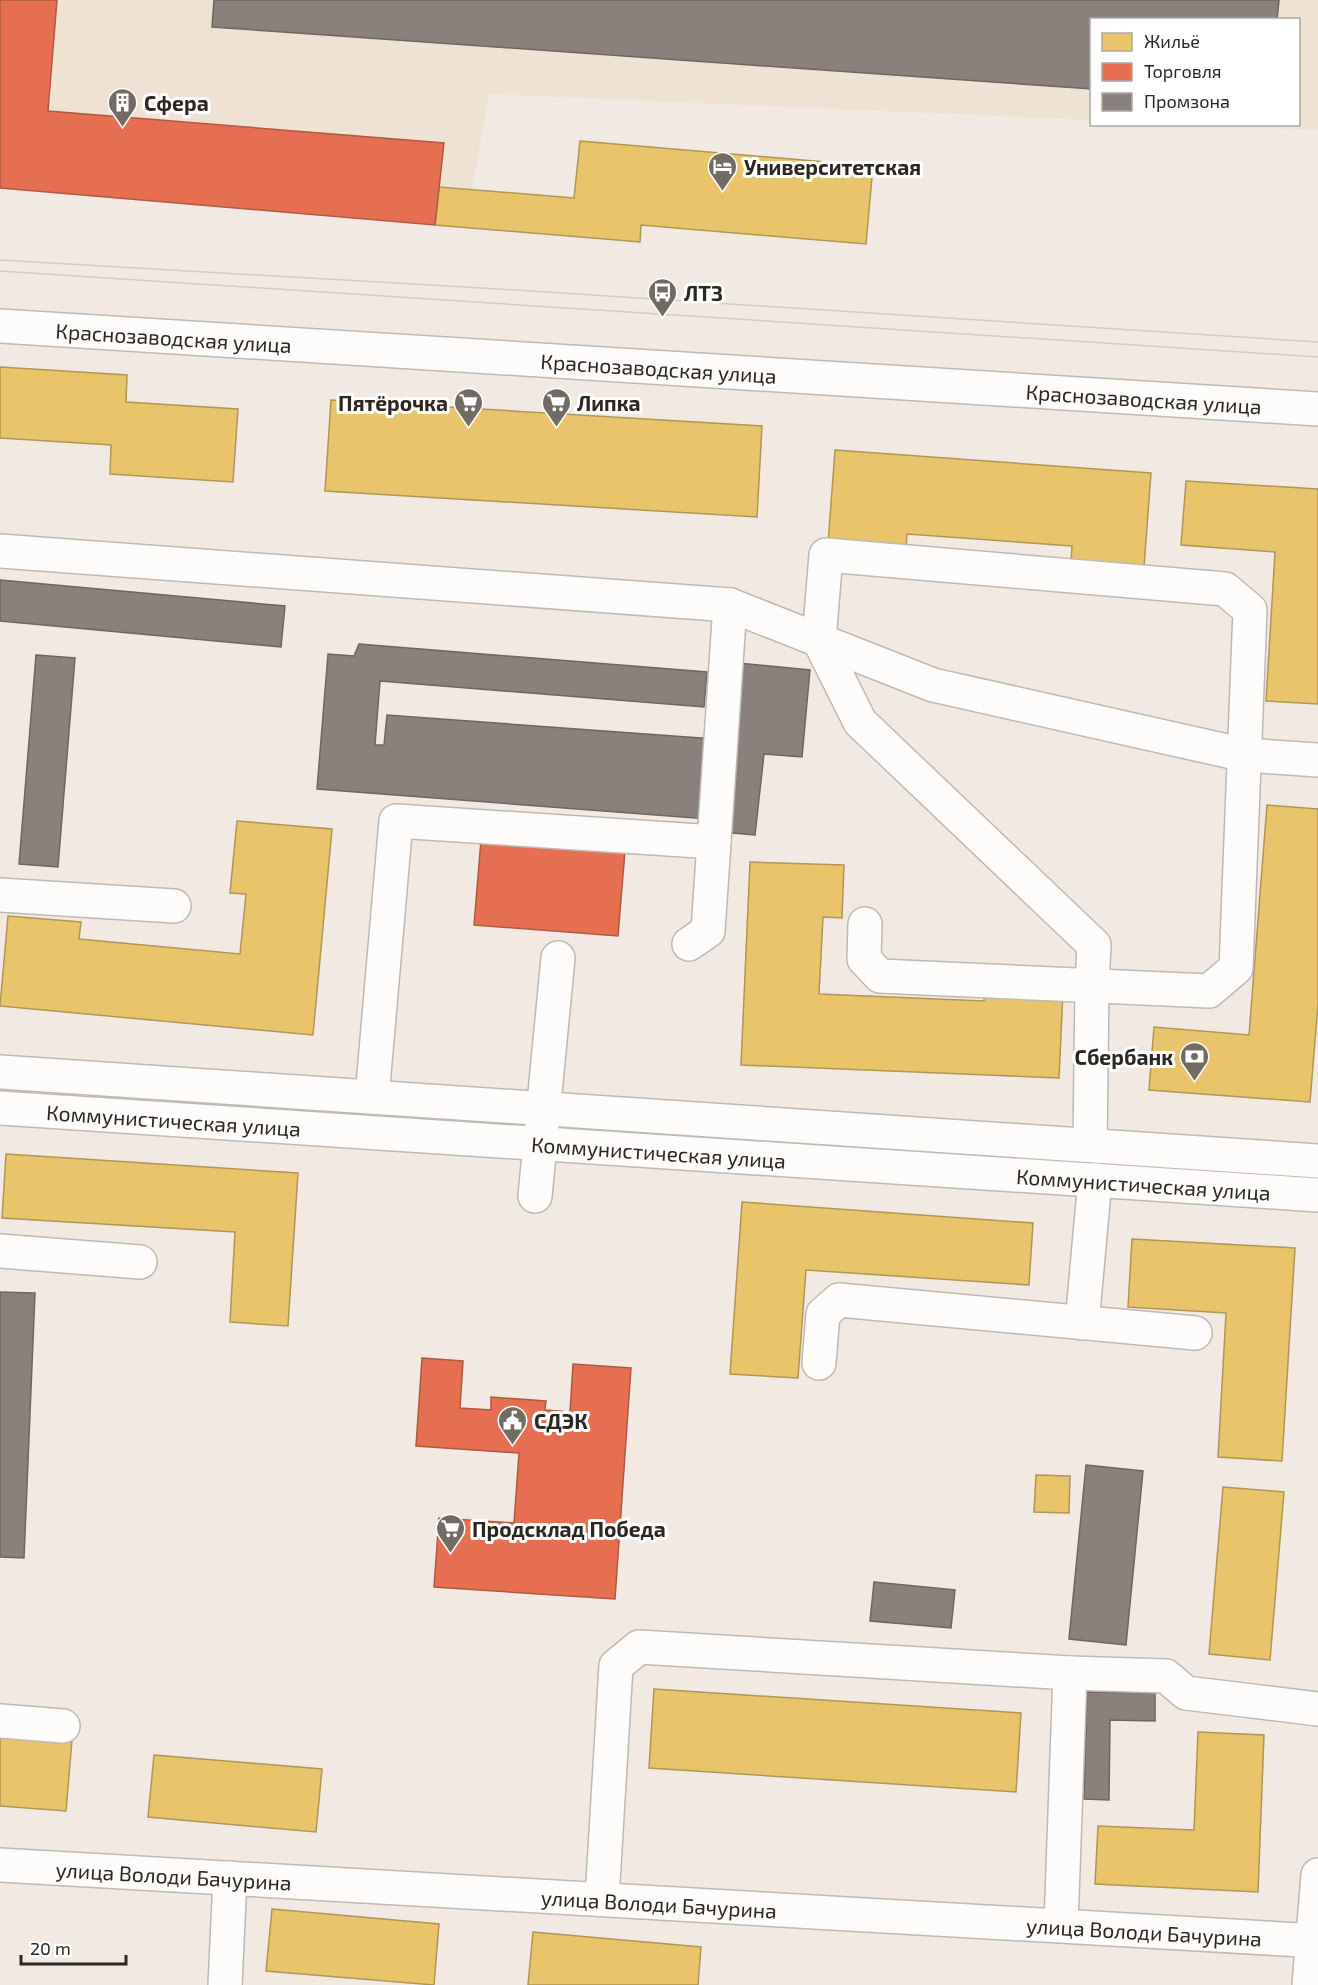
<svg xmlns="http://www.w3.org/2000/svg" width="1318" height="1985" viewBox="0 0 1318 1985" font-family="'Exo 2',sans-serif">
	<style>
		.built { fill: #efe2d2 }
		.homes { fill: #e9c46a; stroke: #b09554; stroke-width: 1.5 }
		.shops { fill: #e76f51; stroke: #af5942; stroke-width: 1.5 }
		.industry { fill: #8a817c; stroke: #6e6660; stroke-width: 1.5 }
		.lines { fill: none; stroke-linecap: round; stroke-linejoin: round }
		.minor-casing { stroke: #beb8b2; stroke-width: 36 }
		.minor { stroke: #fdfcfb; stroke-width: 33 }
		.tram { stroke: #ceccc9; stroke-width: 1.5 }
		.labels { text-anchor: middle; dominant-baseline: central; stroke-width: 6; stroke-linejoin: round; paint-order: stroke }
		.poi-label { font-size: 21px; font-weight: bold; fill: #2b2620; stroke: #fff; text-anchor: start }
		.street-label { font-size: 21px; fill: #2b2620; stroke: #fff }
	</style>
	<rect width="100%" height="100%" fill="#f2eae2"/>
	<polygon class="built" points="14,0 1318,0 1318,130 1186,125 1298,124 1298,20 1092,20 1091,120 489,94 469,206 9,180"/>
	<g class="homes">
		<polygon points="580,141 873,166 866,244 641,225 640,242 435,225 439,187 574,198"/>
		<polygon points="0,367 127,375 126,402 238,409 233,482 110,474 111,445 0,438"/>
		<polygon points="331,400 762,426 757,517 325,491"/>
		<polygon points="835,450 1151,473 1144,567 1071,562 1072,546 907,534 906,549 828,544"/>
		<polygon points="1186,481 1318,489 1318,704 1266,701 1275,552 1181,545"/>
		<polygon points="1267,805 1318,809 1318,1004 1310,1102 1149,1090 1154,1027 1249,1035"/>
		<polygon points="237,821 332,829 313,1035 0,1006 8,916 81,922 79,939 240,954 246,894 230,893"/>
		<polygon points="750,862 844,865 842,918 823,917 819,994 984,1001 984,988 1063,991 1059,1078 741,1065"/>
		<polygon points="6,1154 298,1173 288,1326 230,1322 235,1232 2,1218"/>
		<polygon points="742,1202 1033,1223 1029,1285 806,1270 798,1378 730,1374"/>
		<polygon points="1132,1239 1295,1248 1282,1461 1218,1457 1226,1313 1128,1307"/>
		<polygon points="1036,1475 1070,1476 1069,1513 1034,1512"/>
		<polygon points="1223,1487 1284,1492 1270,1660 1209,1654"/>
		<polygon points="654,1689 1021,1713 1016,1792 649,1768"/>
		<polygon points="1198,1732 1264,1735 1258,1892 1095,1884 1098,1826 1194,1830"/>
		<polygon points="0,1734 72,1740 66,1811 0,1806"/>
		<polygon points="154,1755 322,1769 316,1832 148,1817"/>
		<polygon points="272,1909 439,1924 434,1985 266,1971"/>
		<polygon points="533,1932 701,1947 698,1985 528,1985"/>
	</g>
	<g class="shops">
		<polygon points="0,0 57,0 48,111 444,143 435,225 0,188"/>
		<polygon points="481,840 625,851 618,936 474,925"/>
		<polygon points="422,1358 463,1361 460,1408 491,1410 491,1397 546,1401 545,1410 570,1412 573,1364 631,1368 615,1599 434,1587 439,1518 514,1523 519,1453 416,1446"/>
	</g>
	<g class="industry">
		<polygon points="214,0 1279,0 1277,20 1092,20 1092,89 212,27"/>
		<polygon points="0,580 285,606 281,647 0,621"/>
		<polygon points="359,644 707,672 704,707 380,681 375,745 384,745 387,715 714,739 708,819 317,789 328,654 354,656"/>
		<polygon points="36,655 75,658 58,867 19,864"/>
		<polygon points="738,663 810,670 802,757 764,754 755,835 721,832"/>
		<polygon points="0,1292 35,1293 24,1558 0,1557"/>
		<polygon points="1086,1465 1143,1471 1126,1645 1069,1639"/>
		<polygon points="874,1582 955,1590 951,1628 870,1621"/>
		<polygon points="1087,1692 1155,1693 1155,1721 1110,1720 1109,1800 1084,1799"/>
	</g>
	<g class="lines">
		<defs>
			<g id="minor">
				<path id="s1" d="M0 326 1318 409"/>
				<polyline points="0,551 730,605 933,685 1245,755 1318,760"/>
				<polyline points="0,895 174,906"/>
				<polyline points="865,924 864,959 880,976 1209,991 1236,968 1250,610 1225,589 826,555 819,640 860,722 1094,945 1092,986 1090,1145"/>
				<polyline points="689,944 708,931 730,605"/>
				<polyline points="0,1072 1318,1161"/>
				<polyline points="372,1097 396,821 714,842"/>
				<path id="s2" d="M0 1108 1318 1195"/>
				<polyline points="535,1196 558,958"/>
				<polyline points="0,1251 140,1262"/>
				<polyline points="1082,1323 1095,1180"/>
				<polyline points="819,1363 823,1314 839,1300 1195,1333"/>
				<polyline points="1070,1673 1166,1676 1186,1693 1318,1709"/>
				<polyline points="0,1721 63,1726"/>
				<path id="s3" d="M0 1865 1318 1941"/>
				<polyline points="602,1899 616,1666 639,1647 1070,1673 1061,1925"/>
				<polyline points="225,1985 230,1878"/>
				<polyline points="1309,1985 1318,1875"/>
			</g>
		</defs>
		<use href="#minor" class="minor-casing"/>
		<use href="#minor" class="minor"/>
		<g class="tram">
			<polyline points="0,260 499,289 1318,342"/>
			<polyline points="0,271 1318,357"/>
		</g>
	</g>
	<defs>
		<symbol id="building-pin" viewBox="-11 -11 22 30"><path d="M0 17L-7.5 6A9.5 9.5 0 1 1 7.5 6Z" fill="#716b64" stroke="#fff"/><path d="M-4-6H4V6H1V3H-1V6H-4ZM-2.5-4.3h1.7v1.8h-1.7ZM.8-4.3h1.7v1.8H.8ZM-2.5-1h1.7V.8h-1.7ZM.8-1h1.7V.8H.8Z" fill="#fff"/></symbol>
		<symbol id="hotel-pin" viewBox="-11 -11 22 30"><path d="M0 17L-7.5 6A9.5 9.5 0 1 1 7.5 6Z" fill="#716b64" stroke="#fff"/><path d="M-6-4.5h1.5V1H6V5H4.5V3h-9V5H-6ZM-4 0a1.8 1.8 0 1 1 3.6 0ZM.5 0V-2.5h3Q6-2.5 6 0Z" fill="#fff"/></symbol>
		<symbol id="bus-pin" viewBox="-11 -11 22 30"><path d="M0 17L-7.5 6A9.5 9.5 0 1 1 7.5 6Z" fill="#716b64" stroke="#fff"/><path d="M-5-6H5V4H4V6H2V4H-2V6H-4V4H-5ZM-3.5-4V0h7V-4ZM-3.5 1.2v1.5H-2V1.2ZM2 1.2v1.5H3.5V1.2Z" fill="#fff"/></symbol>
		<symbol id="supermarket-pin" viewBox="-11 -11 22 30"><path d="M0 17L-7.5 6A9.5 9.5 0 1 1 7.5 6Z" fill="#716b64" stroke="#fff"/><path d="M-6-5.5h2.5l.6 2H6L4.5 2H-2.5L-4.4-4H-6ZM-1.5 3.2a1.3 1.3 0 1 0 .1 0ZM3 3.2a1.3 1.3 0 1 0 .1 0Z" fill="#fff"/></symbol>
		<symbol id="bank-pin" viewBox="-11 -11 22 30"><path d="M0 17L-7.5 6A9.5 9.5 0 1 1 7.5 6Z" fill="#716b64" stroke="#fff"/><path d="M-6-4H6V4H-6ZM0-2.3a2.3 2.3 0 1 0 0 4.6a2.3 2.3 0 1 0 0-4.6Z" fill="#fff"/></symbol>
		<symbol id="civic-pin" viewBox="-11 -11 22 30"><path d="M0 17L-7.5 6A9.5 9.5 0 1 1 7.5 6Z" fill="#716b64" stroke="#fff"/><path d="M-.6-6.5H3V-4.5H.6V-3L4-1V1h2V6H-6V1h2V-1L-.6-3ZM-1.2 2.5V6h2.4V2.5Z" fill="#fff"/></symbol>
	</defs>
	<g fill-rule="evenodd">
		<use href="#building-pin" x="106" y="86" width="33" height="45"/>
		<use href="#hotel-pin" x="706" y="150" width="33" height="45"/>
		<use href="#bus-pin" x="646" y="276" width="33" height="45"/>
		<use href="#supermarket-pin" x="452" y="386" width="33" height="45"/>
		<use href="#supermarket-pin" x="540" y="386" width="33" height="45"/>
		<use href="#bank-pin" x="1178" y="1040" width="33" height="45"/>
		<use href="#civic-pin" x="496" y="1404" width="33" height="45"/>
		<use href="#supermarket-pin" x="434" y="1512" width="33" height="45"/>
	</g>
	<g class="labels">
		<g class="poi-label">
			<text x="144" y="102">Сфера</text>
			<text x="744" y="166">Университетская</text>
			<text x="684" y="292">ЛТЗ</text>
			<text x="448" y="402" text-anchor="end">Пятёрочка</text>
			<text x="577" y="402">Липка</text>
			<text x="1173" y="1056" text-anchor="end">Сбербанк</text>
			<text x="534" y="1420">СДЭК</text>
			<text x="472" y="1528">Продсклад Победа</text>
		</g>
		<g class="street-label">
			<text stroke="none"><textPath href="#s1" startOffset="174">Краснозаводская улица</textPath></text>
			<text stroke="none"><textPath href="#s1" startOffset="660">Краснозаводская улица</textPath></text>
			<text stroke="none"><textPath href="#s1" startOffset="1146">Краснозаводская улица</textPath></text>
			<text stroke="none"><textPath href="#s2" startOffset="174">Коммунистическая улица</textPath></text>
			<text stroke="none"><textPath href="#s2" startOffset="660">Коммунистическая улица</textPath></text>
			<text stroke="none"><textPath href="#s2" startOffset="1146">Коммунистическая улица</textPath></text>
			<text stroke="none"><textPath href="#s3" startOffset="174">улица Володи Бачурина</textPath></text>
			<text stroke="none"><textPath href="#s3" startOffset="660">улица Володи Бачурина</textPath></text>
			<text stroke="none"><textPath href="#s3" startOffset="1146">улица Володи Бачурина</textPath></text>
		</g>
	</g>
	<rect x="1090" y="18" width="210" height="108" fill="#ffffff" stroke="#aaa8a6" stroke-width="1.5"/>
	<rect x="1102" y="33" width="30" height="18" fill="#e9c46a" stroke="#aaa8a6" stroke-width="1.5"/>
	<text x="1144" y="48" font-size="18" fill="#2b2620">Жильё</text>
	<rect x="1102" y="63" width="30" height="18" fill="#e76f51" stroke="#aaa8a6" stroke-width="1.5"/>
	<text x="1144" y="78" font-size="18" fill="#2b2620">Торговля</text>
	<rect x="1102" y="93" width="30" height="18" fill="#8a817c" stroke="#aaa8a6" stroke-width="1.5"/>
	<text x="1144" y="108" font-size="18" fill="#2b2620">Промзона</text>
	<path d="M21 1955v9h105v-9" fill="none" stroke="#2b2620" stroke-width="3"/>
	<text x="30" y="1955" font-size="18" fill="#2b2620" stroke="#ffffff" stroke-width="4.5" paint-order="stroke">20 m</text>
</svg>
